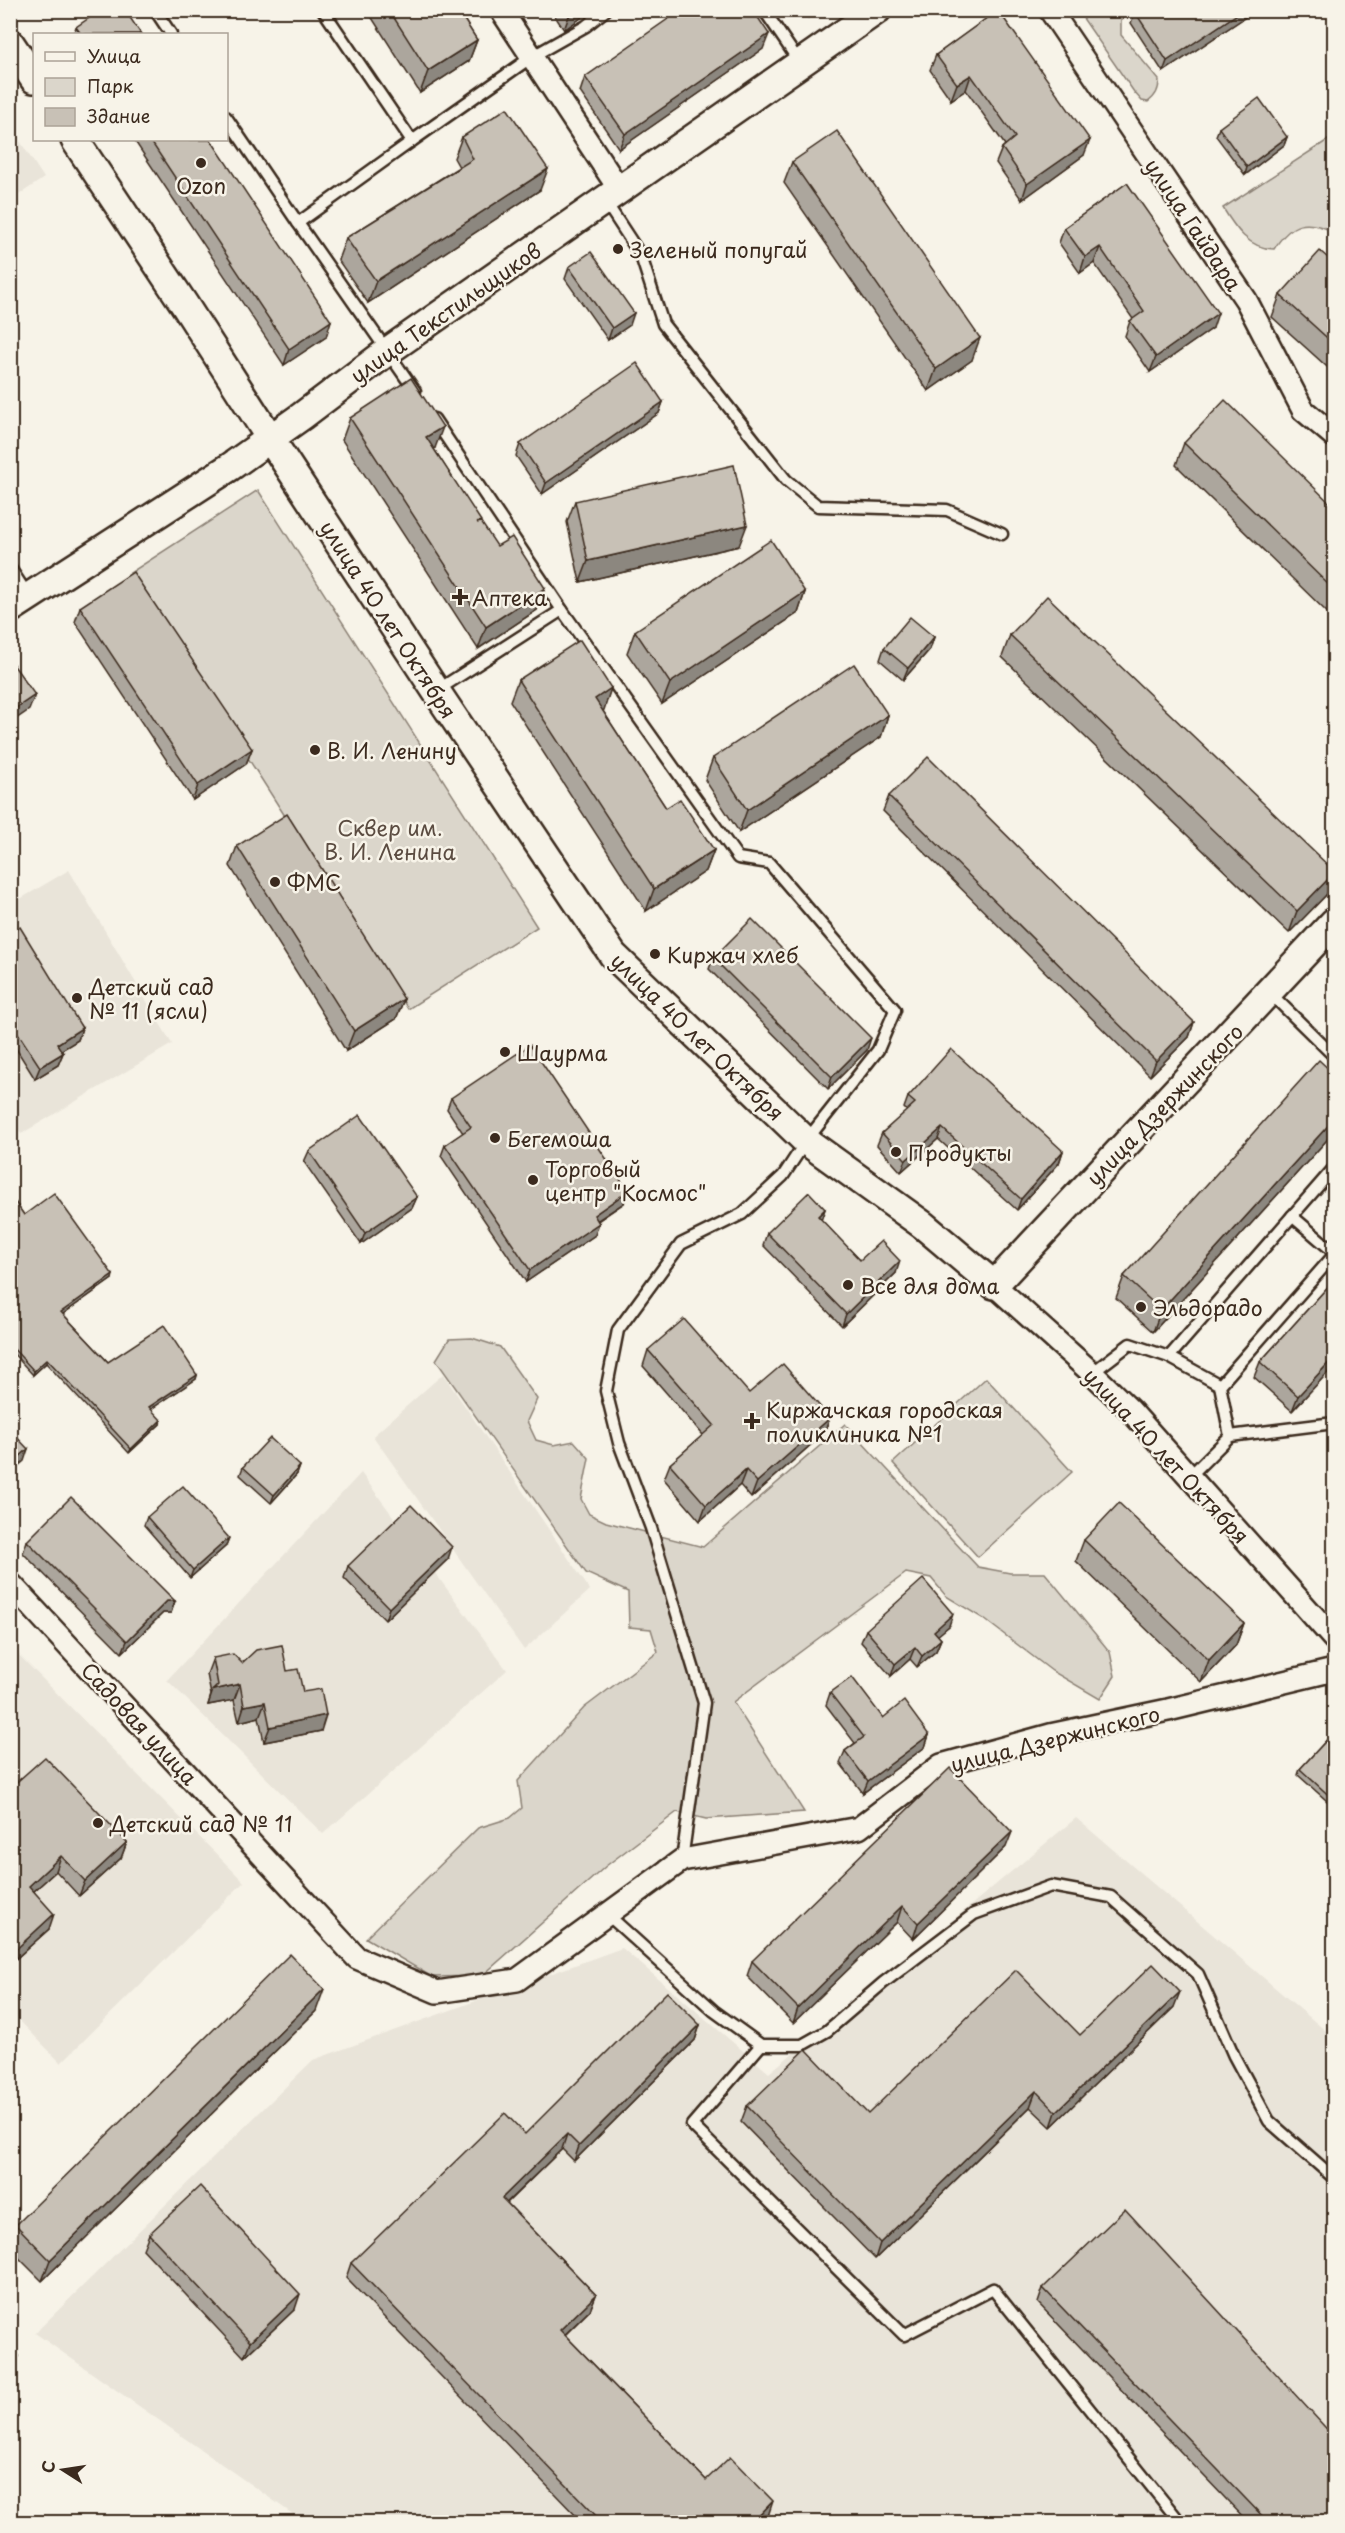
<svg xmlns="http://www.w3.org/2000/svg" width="1345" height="2533" viewBox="0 0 1345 2533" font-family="'Playpen Sans',sans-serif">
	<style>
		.built { fill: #e9e4d9 }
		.green { fill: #dbd6cb; stroke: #8b8074; stroke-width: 1.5 }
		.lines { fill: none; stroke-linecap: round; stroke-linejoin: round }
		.service-casing { stroke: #3b2a1e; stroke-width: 15 }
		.minor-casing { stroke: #3b2a1e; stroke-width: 26 }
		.tertiary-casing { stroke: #3b2a1e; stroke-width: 32 }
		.service { stroke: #f7f3e8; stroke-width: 10 }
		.minor { stroke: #f7f3e8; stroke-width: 21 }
		.tertiary { stroke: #f7f3e8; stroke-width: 27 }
		.wall { fill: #aca69d; stroke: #3b2a1e; stroke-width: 1.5 }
		.shaded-wall { fill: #8c877f; stroke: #3b2a1e; stroke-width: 1.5 }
		.building { fill: #c8c1b6; stroke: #3b2a1e; stroke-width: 1.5 }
		.poi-dot { fill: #3b2a1e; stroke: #f7f3e8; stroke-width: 2 }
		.labels { text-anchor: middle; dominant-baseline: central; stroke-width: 5; stroke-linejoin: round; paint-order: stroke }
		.poi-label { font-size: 21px; fill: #3b2a1e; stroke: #f7f3e8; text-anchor: start }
		.street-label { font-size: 21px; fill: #3b2a1e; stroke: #f7f3e8 }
		.park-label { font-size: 21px; fill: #5b4c41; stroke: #f7f3e8 }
	</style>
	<rect width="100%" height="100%" fill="#f7f3e8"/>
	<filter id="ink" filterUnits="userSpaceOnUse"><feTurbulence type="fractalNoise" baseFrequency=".0167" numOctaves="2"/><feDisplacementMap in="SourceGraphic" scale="12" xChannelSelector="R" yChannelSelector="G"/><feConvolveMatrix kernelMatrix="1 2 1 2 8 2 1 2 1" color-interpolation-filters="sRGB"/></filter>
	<g filter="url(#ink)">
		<g class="built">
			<polygon points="10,126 44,178 11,200 10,200"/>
			<polygon points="69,870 172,1044 21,1134 10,1116 10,905"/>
			<polygon points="443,1374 590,1590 524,1650 373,1436"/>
			<polygon points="361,1473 507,1670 323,1834 167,1680"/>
			<polygon points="10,1646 244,1882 61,2063 11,2012"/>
			<polygon points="1076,1818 1334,2038 1334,2522 304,2522 35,2333 313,2060 622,1948 769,2073"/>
		</g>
		<g class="green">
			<path d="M1078 11H1131L1121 17V35L1159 80C1159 90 1156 96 1148 102L1142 101 1134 92Z"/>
			<path d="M1334 136V232C1306 218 1291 222 1274 249 1249 249 1235 228 1223 208Z"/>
			<polygon points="258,490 537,927 408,1009 130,573"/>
			<polygon points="472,1338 500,1347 537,1399 527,1421 536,1440 554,1445 574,1441 589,1458 581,1499 589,1514 606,1522 703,1547 845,1424 978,1567 1010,1573 1045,1573 1110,1652 1115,1676 1100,1699 1052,1671 984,1619 946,1596 931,1578 906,1573 733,1702 804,1812 706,1819 677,1812 606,1866 482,1976 432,1977 366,1938 478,1828 510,1818 522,1808 518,1781 584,1708 658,1652 651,1629 629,1627 628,1592 586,1573 436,1360 449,1339"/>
			<polygon points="986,1378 1072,1472 978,1557 893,1463"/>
		</g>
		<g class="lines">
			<defs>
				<g id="service">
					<polyline points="155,10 171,34"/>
					<polyline points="323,10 412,141 533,56 586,26 606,10"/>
					<polyline points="764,10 800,63"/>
					<polyline points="226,117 298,223 412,141"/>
					<polyline points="605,201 641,256 663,324 786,480 818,506 947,510 1002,534"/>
					<polyline points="298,223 415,391"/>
					<polyline points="434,419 562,610 738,858 769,863 895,1010 878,1050 806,1141 783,1176 742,1214 681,1244 618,1330 606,1391 619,1443 651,1528 704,1703 682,1860"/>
					<polyline points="10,568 29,597"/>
					<polyline points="436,691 562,610"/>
					<polyline points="1270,993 1334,1056"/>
					<polyline points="1292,1216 1334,1252"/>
					<polyline points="1169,1357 1220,1385"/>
					<polyline points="1092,1373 1130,1344 1169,1357 1334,1168"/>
					<polyline points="1230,1436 1334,1423"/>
					<polyline points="1190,1476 1230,1436 1220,1385 1334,1255"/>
					<polyline points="607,1914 714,2011 761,2045 802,2045 827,2031 883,1983 974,1914 1051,1886 1111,1897 1198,1974 1234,2056 1269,2121 1334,2178"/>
					<polyline points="761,2045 692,2125 904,2335 993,2289 1180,2522"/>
				</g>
				<g id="minor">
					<polyline points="501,10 619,189"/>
					<polyline points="1050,10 1246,300 1303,410 1334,436"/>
					<polyline points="994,1285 1092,1373 1130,1410 1334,1639"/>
					<polyline points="10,1583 357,1958 437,1992 517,1980 682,1860 859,1828 941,1765 1050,1735 1168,1710 1334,1670"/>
				</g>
				<g id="tertiary">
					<polyline points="10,43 34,79"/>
					<polyline points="75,140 184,304 277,449 436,691 613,955 806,1141 923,1225 994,1285 1334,922"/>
					<polyline points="10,609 230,467 302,416 388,351 877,10"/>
				</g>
			</defs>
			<use href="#service" class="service-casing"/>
			<use href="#minor" class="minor-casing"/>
			<use href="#tertiary" class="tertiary-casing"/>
			<use href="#service" class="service"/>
			<use href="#minor" class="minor"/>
			<use href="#tertiary" class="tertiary"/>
		</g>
		<g class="wall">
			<polygon points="367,10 458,10 477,40 469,61 420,93"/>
			<polygon points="551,10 592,10 564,30"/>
			<polygon points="804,10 818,10 809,17"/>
			<polygon points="998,10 1084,155 1022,200 996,163 1002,148 1005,145 966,90 951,100 930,70 936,55"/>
			<polygon points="1256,10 1163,72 1131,23 1135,12"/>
			<polygon points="76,27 141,34 73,34"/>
			<polygon points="763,49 619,149 580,92 585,77"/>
			<polygon points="1219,128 1287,137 1284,145 1245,175 1216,136"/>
			<polygon points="462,137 540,190 368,303 338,260 346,238 459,167 454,158"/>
			<polygon points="134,140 211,140 326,337 284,365"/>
			<polygon points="792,162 972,360 928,391 784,183"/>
			<polygon points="1127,183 1213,328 1150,372 1125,336 1130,321 1133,319 1094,263 1080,273 1059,243 1064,228"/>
			<polygon points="1335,264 1335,374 1272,317 1280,295"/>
			<polygon points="569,267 630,325 608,340 565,279"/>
			<polygon points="663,402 659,413 542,494 516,456 520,444"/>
			<polygon points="350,418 435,448 434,449 480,522 537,610 478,649 342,440"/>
			<polygon points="1184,443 1335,508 1335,620 1176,465"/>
			<polygon points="575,501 739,546 580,582 567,522"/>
			<polygon points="805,592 798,613 662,704 627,653 635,631"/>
			<polygon points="80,607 252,749 246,764 193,800 75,622"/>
			<polygon points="1010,635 1335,873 1327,894 1289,933 1002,657"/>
			<polygon points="934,637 930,649 903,680 880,660 884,648"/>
			<polygon points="518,680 611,688 603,711 666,808 714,850 706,871 646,911 510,701"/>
			<polygon points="888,715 881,737 739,832 705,780 713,758"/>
			<polygon points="889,796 1194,1022 1189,1037 1150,1076 883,811"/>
			<polygon points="237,846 404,999 396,1019 346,1051 230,866"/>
			<polygon points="10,933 82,1028 78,1040 61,1050 63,1053 58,1065 35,1079 10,1039"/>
			<polygon points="713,958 867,1050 828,1089 709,969"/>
			<polygon points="1335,1075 1335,1131 1153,1332 1116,1298 1124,1276"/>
			<polygon points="908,1097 1063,1151 1059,1163 1017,1210 938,1139 901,1172 877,1145 882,1133 907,1111 904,1108"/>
			<polygon points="451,1098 624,1203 598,1221 595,1235 526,1282 441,1156 445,1145 463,1133 447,1109"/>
			<polygon points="309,1151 417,1197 412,1208 361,1244 304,1162"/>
			<polygon points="10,1195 24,1215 112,1279 63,1314 108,1362 197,1375 196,1379 151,1409 160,1424 129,1453 46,1363 33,1375 10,1350"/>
			<polygon points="825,1209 821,1220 860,1260 896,1273 842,1326 763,1245 767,1233"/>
			<polygon points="1335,1279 1335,1365 1292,1411 1254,1377 1260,1362"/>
			<polygon points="648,1350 749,1393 830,1418 824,1433 751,1498 740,1485 700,1521 664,1479 670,1464 703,1435 643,1366"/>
			<polygon points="300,1466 297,1474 271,1503 240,1475 243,1467"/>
			<polygon points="147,1517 226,1546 190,1578 144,1525"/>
			<polygon points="1084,1540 1244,1623 1236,1645 1201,1682 1076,1561"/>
			<polygon points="27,1541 175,1601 171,1613 163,1613 122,1653 23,1553"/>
			<polygon points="448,1559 385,1620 344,1578 348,1566"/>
			<polygon points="949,1626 937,1635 941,1639 936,1651 917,1667 910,1659 891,1676 861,1642 866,1630"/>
			<polygon points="213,1658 287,1671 303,1692 321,1731 264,1742 259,1717 239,1722 234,1700 208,1705 211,1695 207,1674"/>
			<polygon points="830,1693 883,1718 929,1735 925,1747 863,1793 840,1763 845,1751 855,1743 826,1705"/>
			<polygon points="1335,1731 1335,1808 1298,1775 1300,1769"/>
			<polygon points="10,1788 127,1842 121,1858 79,1896 56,1871 34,1891 49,1929 10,1964"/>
			<polygon points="1006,1847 913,1939 897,1922 793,2023 747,1976 752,1961"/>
			<polygon points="1174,2007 1051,2127 1030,2107 875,2259 741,2122 747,2106 868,2114 1080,2035"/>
			<polygon points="316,2011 42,2281 10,2249 10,2239 16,2225"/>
			<polygon points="700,2025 695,2040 574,2161 562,2149 507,2203 596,2295 590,2310 565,2335 706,2480 768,2516 761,2523 583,2523 346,2278 351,2263 525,2134"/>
			<polygon points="149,2234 295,2309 244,2357 143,2249"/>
			<polygon points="1043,2288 1335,2523 1249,2523 1038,2303"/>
		</g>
		<g class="shaded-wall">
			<polygon points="576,10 592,10 564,30 569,16"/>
			<polygon points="811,10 818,10 809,17"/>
			<polygon points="1243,10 1256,10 1163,72 1167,61"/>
			<polygon points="769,34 763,49 619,149 625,134"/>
			<polygon points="477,40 469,61 420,93 428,71"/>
			<polygon points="971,75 966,90 951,100 957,84"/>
			<polygon points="1287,137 1284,145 1245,175 1247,167"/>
			<polygon points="1090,140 1084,155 1022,200 1027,184"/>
			<polygon points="548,169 540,190 368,303 376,281"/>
			<polygon points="1100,247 1094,263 1080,273 1085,257"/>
			<polygon points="634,313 630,325 608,340 612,328"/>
			<polygon points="1218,313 1213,328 1150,372 1156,357"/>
			<polygon points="331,321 326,337 284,365 289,349"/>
			<polygon points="980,338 972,360 928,391 936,369"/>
			<polygon points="663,402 659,413 542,494 546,483"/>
			<polygon points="443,427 435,448 419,459 426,437"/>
			<polygon points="747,525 739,546 580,582 588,561"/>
			<polygon points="545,588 537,610 478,649 486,627"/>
			<polygon points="805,592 798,613 662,704 670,683"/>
			<polygon points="934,637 930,649 903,680 908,668"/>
			<polygon points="611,688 604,710 587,721 595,699"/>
			<polygon points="35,695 29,710 10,723 10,712"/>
			<polygon points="888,715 881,737 739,832 747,810"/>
			<polygon points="252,749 246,764 193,800 198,785"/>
			<polygon points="714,850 706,871 646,911 654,889"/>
			<polygon points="1335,872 1327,894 1289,933 1297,911"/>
			<polygon points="404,999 396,1019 346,1051 354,1031"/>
			<polygon points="1194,1022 1189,1037 1150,1076 1156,1061"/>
			<polygon points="82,1028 78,1040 52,1056 57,1044"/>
			<polygon points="871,1038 867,1050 828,1089 832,1077"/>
			<polygon points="63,1053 58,1065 35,1079 40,1067"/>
			<polygon points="1335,1118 1335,1131 1153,1332 1161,1310"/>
			<polygon points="942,1128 938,1139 901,1172 906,1160"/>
			<polygon points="1063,1151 1059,1163 1017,1210 1021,1199"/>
			<polygon points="628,1191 624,1203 589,1226 594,1215"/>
			<polygon points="417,1197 412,1208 361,1244 365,1233"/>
			<polygon points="825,1209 821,1220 818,1216"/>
			<polygon points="599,1223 595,1235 526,1282 530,1270"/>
			<polygon points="900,1261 896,1273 842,1326 846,1314"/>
			<polygon points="113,1275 112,1279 60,1316 61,1312"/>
			<polygon points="1335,1356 1335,1365 1292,1411 1298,1396"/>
			<polygon points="47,1359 46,1363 33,1375 34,1371"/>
			<polygon points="197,1375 196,1379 148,1411 149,1407"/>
			<polygon points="830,1418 824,1433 751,1498 757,1482"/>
			<polygon points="161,1420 160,1424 129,1453 131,1449"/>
			<polygon points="28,1449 24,1461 10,1473 10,1465"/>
			<polygon points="300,1466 297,1474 271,1503 274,1495"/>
			<polygon points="746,1470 740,1485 700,1521 706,1505"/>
			<polygon points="229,1538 226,1546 190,1578 193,1570"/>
			<polygon points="452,1547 448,1559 385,1620 389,1608"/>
			<polygon points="167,1601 175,1601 171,1613 163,1613 122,1653 127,1641"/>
			<polygon points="953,1614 949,1626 929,1643 934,1631"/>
			<polygon points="1244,1623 1236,1645 1201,1682 1209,1660"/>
			<polygon points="941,1639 936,1651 917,1667 922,1656"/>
			<polygon points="915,1647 910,1659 891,1676 895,1664"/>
			<polygon points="240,1684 234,1700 208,1705 213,1690"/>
			<polygon points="265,1702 259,1717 239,1722 244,1706"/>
			<polygon points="326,1715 321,1731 264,1742 270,1727"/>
			<polygon points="929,1735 925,1747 863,1793 868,1781"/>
			<polygon points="1012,1832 1006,1847 913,1939 918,1923"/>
			<polygon points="127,1842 121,1858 79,1896 85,1881"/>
			<polygon points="61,1856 56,1871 23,1901 29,1886"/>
			<polygon points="902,1906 897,1922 793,2023 798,2008"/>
			<polygon points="54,1914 49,1929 10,1964 10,1957 12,1953"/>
			<polygon points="324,1989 316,2011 42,2281 50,2260"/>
			<polygon points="1180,1992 1174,2007 1051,2127 1056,2112"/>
			<polygon points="700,2025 695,2040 574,2161 579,2146"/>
			<polygon points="1036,2091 1030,2107 875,2259 880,2243"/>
			<polygon points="567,2134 562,2149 496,2213 502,2198"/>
			<polygon points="300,2294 295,2309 244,2357 250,2342"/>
			<polygon points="596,2295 590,2310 554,2345 560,2330"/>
			<polygon points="19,2356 16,2364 10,2369 10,2364"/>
			<polygon points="773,2501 768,2516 761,2523 752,2523"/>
		</g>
		<g class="building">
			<polygon points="101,10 125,10 141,34 81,34 76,27"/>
			<polygon points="389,10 458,10 477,40 428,71"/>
			<polygon points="566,10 576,10 569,16"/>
			<polygon points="681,10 753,10 769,34 625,134 585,77"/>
			<polygon points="998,10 1090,140 1027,184 1002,148 1015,137 971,75 957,84 936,55"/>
			<polygon points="1136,10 1243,10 1167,61 1135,12"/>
			<polygon points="1259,98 1287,137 1247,167 1219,128"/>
			<polygon points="507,108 548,169 376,281 346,238 473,159 462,137"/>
			<polygon points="837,131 980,338 936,369 792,162"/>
			<polygon points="150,140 211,140 331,321 289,349"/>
			<polygon points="1127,183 1218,313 1156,357 1130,321 1144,311 1100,247 1085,257 1064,228"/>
			<polygon points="1320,251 1335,264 1335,345 1280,295"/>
			<polygon points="591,252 634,313 612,328 569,267"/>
			<polygon points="637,363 663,402 546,483 520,444"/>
			<polygon points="411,378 443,427 426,437 481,521 477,523 481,522 497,546 512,537 545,588 486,627 350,418"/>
			<polygon points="1225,400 1335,508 1335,591 1184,443"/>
			<polygon points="734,465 747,525 588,561 575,501"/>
			<polygon points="771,540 805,592 670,683 635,631"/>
			<polygon points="133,572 252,749 198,785 80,607"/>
			<polygon points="1047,596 1335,872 1297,911 1010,635"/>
			<polygon points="910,617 934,637 908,668 884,648"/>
			<polygon points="580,640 611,688 595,699 666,808 680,799 714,850 654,889 518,680"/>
			<polygon points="10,660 35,695 10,712"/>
			<polygon points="854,664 888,715 747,810 713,758"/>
			<polygon points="928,757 1194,1022 1156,1061 889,796"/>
			<polygon points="287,814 404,999 354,1031 237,846"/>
			<polygon points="752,919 871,1038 832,1077 713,958"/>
			<polygon points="20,927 82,1028 57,1044 63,1053 40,1067 10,1021 10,933"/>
			<polygon points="530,1045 628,1191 594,1215 599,1223 530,1270 445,1145 471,1127 451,1098"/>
			<polygon points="951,1049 1063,1151 1021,1199 942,1128 906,1160 882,1133 915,1103 908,1097"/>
			<polygon points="1319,1060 1335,1075 1335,1118 1161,1310 1124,1276"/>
			<polygon points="360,1115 417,1197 365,1233 309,1151"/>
			<polygon points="809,1192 825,1209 818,1216 860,1260 881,1241 900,1261 846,1314 767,1233"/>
			<polygon points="54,1193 113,1275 61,1312 108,1362 164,1325 197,1375 149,1407 161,1420 131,1449 47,1359 34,1371 10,1345 10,1195 24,1215"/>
			<polygon points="1335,1279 1335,1356 1298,1396 1260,1362"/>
			<polygon points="684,1319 749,1393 783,1364 830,1418 757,1482 746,1470 706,1505 670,1464 714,1425 648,1350"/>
			<polygon points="10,1430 28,1449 10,1465"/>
			<polygon points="270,1438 300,1466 274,1495 243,1467"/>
			<polygon points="183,1486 229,1538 193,1570 147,1517"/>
			<polygon points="71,1497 175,1601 167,1601 127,1641 27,1541"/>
			<polygon points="1119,1503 1244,1623 1209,1660 1084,1540"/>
			<polygon points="411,1505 452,1547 389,1608 348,1566"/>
			<polygon points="923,1579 953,1614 934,1631 941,1639 922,1656 915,1647 895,1664 866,1630"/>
			<polygon points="282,1645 287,1671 298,1669 303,1692 321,1689 326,1715 270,1727 265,1702 244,1706 240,1684 213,1690 218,1685 213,1658 233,1654 242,1663 256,1650"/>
			<polygon points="852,1677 883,1718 904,1701 929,1735 868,1781 845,1751 864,1737 830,1693"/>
			<polygon points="1335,1731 1335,1801 1300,1769"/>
			<polygon points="45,1757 127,1842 85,1881 61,1856 29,1886 54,1914 12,1953 10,1951 10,1788"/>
			<polygon points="950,1768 1012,1832 918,1923 902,1906 798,2008 752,1961"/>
			<polygon points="290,1954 324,1989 50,2260 16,2225"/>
			<polygon points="1153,1964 1180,1992 1056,2112 1036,2091 880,2243 747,2106 806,2049 868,2114 1016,1970 1080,2035"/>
			<polygon points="667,1992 700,2025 579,2146 567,2134 502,2198 596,2295 560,2330 706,2480 730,2457 773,2501 752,2523 603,2523 351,2263 505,2113 525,2134"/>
			<polygon points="200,2186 300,2294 250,2342 149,2234"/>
			<polygon points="1125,2209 1335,2438 1335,2523 1269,2523 1043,2288"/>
			<polygon points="10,2346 19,2356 10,2364"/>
		</g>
	</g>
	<g class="poi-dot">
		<circle cx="201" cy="163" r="6"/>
		<circle cx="618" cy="249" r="6"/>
		<path d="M457 588h6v6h6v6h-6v6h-6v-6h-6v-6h6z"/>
		<circle cx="315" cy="750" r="6"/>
		<circle cx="275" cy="882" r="6"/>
		<circle cx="655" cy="954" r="6"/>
		<circle cx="77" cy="998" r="6"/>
		<circle cx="505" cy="1052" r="6"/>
		<circle cx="495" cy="1138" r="6"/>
		<circle cx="896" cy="1152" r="6"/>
		<circle cx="533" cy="1180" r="6"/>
		<circle cx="848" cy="1285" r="6"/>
		<circle cx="1141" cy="1307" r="6"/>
		<path d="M749 1412h6v6h6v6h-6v6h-6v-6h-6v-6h6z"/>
		<circle cx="98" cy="1823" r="6"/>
	</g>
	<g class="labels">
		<g class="poi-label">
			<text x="201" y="185" text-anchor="middle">Ozon</text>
			<text x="630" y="249">Зеленый попугай</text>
			<text x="472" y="597">Аптека</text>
			<text x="327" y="750">В. И. Ленину</text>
			<text x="287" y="882">ФМС</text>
			<text x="667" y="954">Киржач хлеб</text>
			<text x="89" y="986">Детский сад<tspan x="89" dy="24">№ 11 (ясли)</tspan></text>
			<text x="517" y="1052">Шаурма</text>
			<text x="507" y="1138">Бегемоша</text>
			<text x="908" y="1152">Продукты</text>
			<text x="545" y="1168">Торговый<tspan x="545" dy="24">центр "Космос"</tspan></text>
			<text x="860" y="1285">Все для дома</text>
			<text x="1153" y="1307">Эльдорадо</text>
			<text x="766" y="1409">Киржачская городская<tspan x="766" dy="24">поликлиника №1</tspan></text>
			<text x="110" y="1823">Детский сад № 11</text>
		</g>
		<g class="street-label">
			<text transform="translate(1194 224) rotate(56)">улица Гайдара</text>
			<text transform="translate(445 312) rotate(-35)">улица Текстильщиков</text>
			<text transform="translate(389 619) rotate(57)">улица 40 лет Октября</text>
			<text transform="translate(698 1036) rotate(44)">улица 40 лет Октября</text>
			<text transform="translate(1164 1104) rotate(-46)">улица Дзержинского</text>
			<text transform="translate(1167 1455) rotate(47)">улица 40 лет Октября</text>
			<text transform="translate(140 1723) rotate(47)">Садовая улица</text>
			<text transform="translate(1055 1738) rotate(-14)">улица Дзержинского</text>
		</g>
		<g class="park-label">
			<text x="390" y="827">Сквер им.<tspan x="390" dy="24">В. И. Ленина</tspan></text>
		</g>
	</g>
	<rect width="1345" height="2533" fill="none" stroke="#f7f3e8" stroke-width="36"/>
	<rect x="18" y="18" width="1309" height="2497" fill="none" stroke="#3b2a1e" stroke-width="2" filter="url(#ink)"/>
	<rect x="33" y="33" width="195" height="108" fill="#f7f3e8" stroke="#aca397" stroke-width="1.5"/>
	<rect x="45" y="52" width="30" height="9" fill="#f7f3e8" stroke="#aca397" stroke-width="1.5"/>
	<text x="87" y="63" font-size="18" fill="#3b2a1e">Улица</text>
	<rect x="45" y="78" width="30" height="18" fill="#dbd6cb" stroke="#aca397" stroke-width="1.5"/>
	<text x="87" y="93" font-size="18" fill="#3b2a1e">Парк</text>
	<rect x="45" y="108" width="30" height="18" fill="#c8c1b6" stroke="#aca397" stroke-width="1.5"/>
	<text x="87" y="123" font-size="18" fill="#3b2a1e">Здание</text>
	<g transform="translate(63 2470) rotate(282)" stroke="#f7f3e8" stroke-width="4.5" paint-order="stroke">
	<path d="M0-4.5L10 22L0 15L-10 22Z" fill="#3b2a1e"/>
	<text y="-9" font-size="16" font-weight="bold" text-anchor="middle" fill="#3b2a1e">С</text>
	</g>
</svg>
